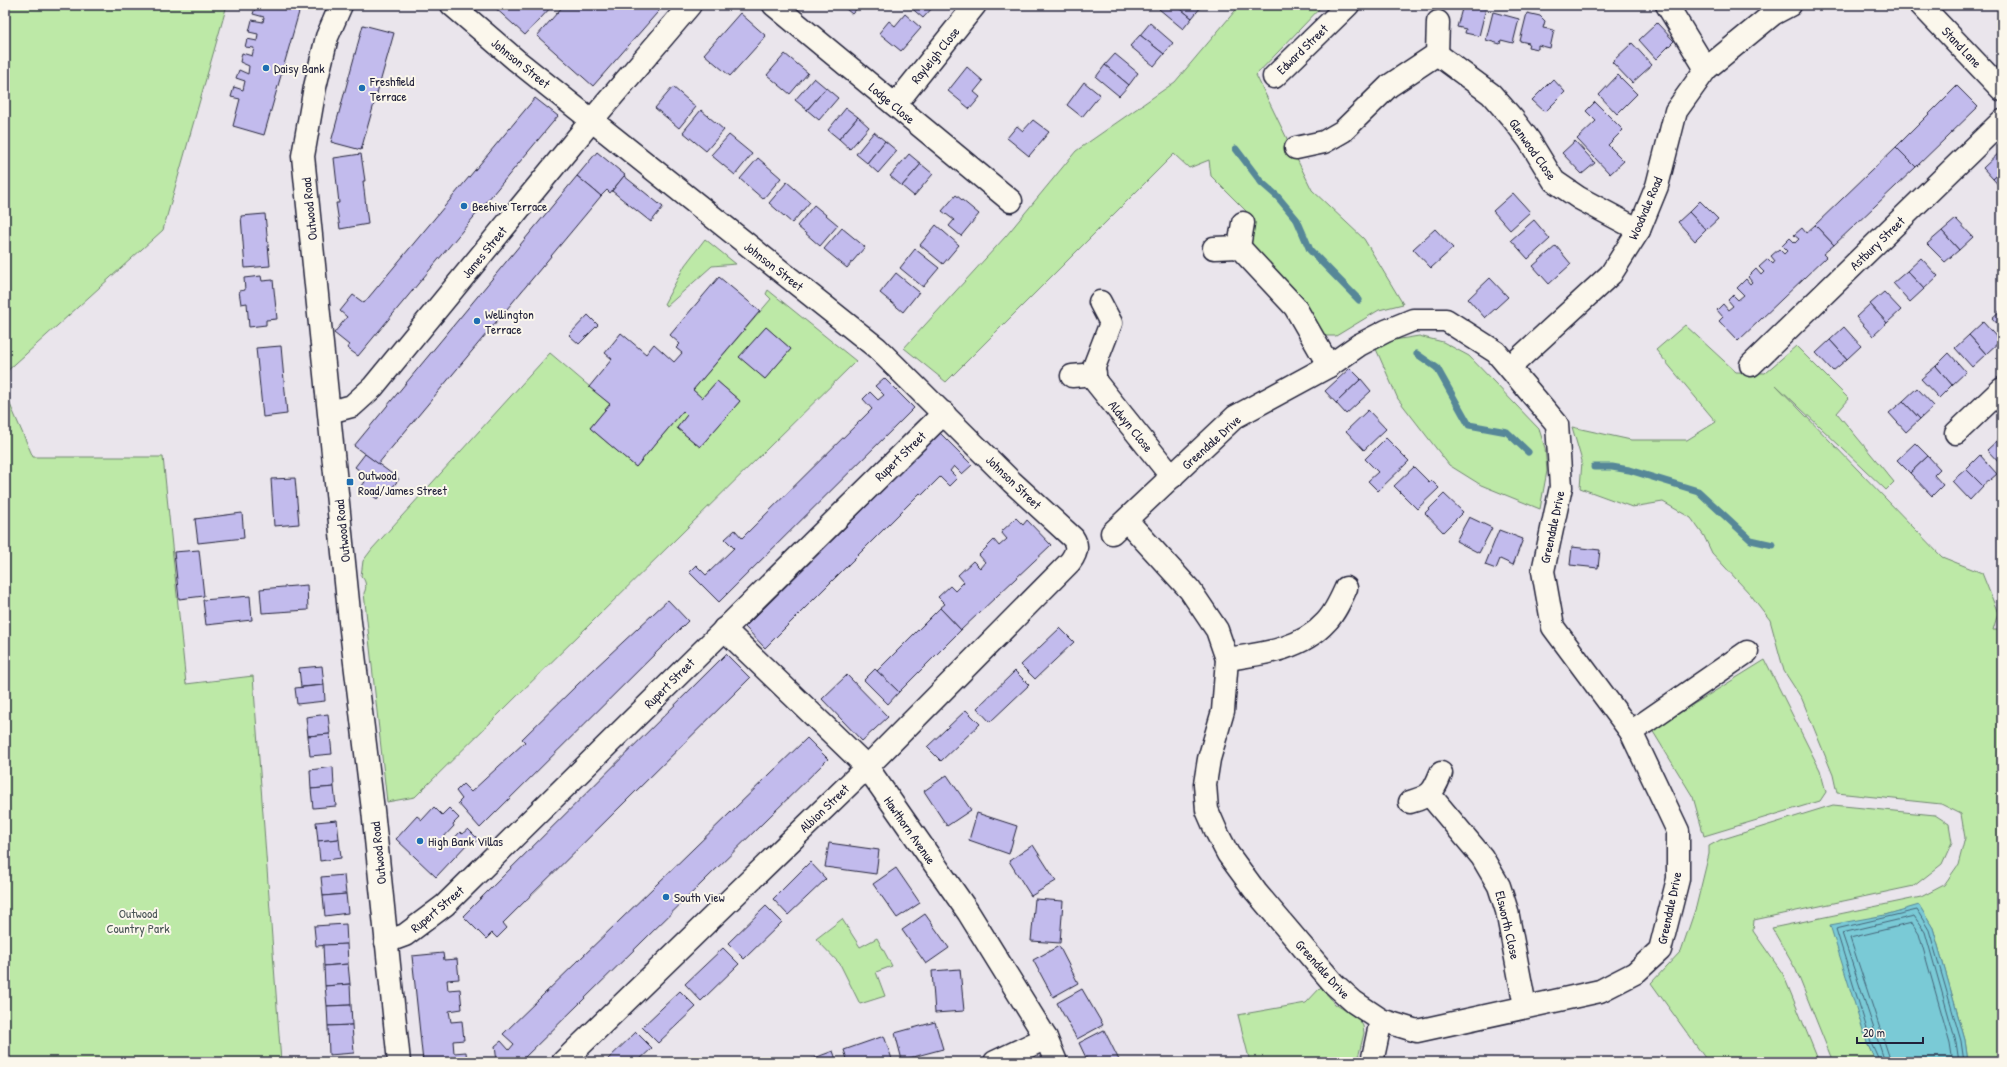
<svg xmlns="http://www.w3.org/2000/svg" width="2007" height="1067" viewBox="0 0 2007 1067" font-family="'Patrick Hand',sans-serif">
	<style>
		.green { fill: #bde9a7; stroke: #708671; fill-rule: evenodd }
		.water { fill: #7acad6; stroke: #578798 }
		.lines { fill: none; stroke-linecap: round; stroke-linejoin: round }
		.shore { stroke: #456579; stroke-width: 1 }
		.stream { stroke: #578798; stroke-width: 7 }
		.building { fill: #c2bbed; stroke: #22223b }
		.street-casing { stroke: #22223b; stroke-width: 25 }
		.secondary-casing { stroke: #22223b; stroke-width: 25 }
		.street { stroke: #fbf7ec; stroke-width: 22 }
		.secondary { stroke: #fbf7ec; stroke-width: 22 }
		.poi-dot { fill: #1f6fb2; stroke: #fbf7ec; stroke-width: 1.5 }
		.labels { text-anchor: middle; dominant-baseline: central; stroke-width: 4; stroke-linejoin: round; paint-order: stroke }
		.street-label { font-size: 13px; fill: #22223b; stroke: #fbf7ec }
		.poi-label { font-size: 13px; fill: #22223b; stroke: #fbf7ec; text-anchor: start }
		.park-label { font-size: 13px; fill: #495456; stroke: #fbf7ec }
	</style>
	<rect width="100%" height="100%" fill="#eae5ec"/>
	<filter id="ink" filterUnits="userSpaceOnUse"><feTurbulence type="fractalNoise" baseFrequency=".025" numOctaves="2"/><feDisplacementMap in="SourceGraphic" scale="8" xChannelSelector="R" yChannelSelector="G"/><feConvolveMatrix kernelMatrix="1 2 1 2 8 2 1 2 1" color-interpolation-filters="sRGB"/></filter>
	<g filter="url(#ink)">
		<g class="green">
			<polygon points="5,5 227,5 163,230 5,373"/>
			<polygon points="1240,5 1323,5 1256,75 1312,190 1364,239 1403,304 1379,310 1336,336 1321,336 1245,238 1250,215 1211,176 1209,160 1189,168 1174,154 946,382 904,348 1006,236 1076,151 1175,82"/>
			<polygon points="705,239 736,264 712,266 667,306 664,304 685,265"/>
			<path d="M768 290 856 361 415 797 387 802 364 593C367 588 366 580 361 576L363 561 372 549 550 353 610 404 590 428 636 467 683 411 687 415 677 428 700 447 740 401 717 381 702 398 693 390 771 299 766 294ZM766 327 791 349 765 379 740 357Z"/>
			<polygon points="1685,325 1736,372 1765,373 1796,346 1849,399 1837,413 1894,482 1886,490 1776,385 1942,557 1982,573 1998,613 1993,630 2002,630 2002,1062 1968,1062 1965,1040 1933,928 1919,906 1885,915 1867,1043 1876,1062 1833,1062 1796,970 1772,928 1921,897 1944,885 1958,865 1965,838 1961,814 1941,804 1837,793 1833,775 1802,699 1784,671 1770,620 1750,594 1712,553 1704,536 1691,518 1663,502 1632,507 1580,488 1582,461 1572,427 1631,440 1687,440 1716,422 1656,350"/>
			<polygon points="1419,336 1443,342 1469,356 1539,429 1545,448 1547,471 1540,509 1481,485 1449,465 1398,399 1376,349 1394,340"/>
			<polygon points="5,393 33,457 163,457 186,684 253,676 281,1062 5,1062"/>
			<polygon points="1765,660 1820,770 1826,792 1820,801 1704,836 1693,797 1652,730"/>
			<polygon points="1833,805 1935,815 1949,824 1952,842 1942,864 1914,886 1754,920 1753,931 1783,974 1819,1062 1708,1062 1651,983 1681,951 1696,907 1709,854 1709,846 1720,840"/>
			<polygon points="842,919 860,947 877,938 892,966 876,972 885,996 860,1004 840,964 816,939"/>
			<polygon points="1321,987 1335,1004 1359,1019 1363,1026 1364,1033 1357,1062 1250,1062 1238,1015 1306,1003"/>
		</g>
		<polygon class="water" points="1919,905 1933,928 1965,1040 1968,1062 1876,1062 1867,1043 1830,925 1885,915"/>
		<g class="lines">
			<g class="shore">
				<polyline points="1880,1062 1871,1042 1836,929 1917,910 1929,930 1961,1041 1964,1062"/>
				<polyline points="1885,1062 1842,933 1914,916 1925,932 1956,1042 1959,1062"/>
				<polyline points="1891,1062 1850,938 1912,923 1919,934 1950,1043 1953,1062"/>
			</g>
			<g class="stream">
				<polyline points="1236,149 1261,182 1277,196 1297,220 1310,250 1359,300"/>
				<polyline points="1417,354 1437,368 1469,425 1507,432 1528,452"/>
				<polyline points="1594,467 1612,467 1629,470 1698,491 1751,540 1773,545"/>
			</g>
		</g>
		<g class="building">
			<polygon points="256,5 301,5 264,135 233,126 240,99 231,97 234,87 243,90 245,81 236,78 239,70 248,74 249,66 240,62 242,53 252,56 254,48 245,47 247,39 257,41 258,34 249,32 252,20 263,22 264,17 253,14"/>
			<polygon points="492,5 553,5 525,35"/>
			<polygon points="564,5 664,5 593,86 537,36"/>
			<polygon points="841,5 860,5 852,14"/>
			<polygon points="908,5 935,5 923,18"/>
			<polygon points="1163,5 1176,5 1192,18 1183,29 1159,9"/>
			<polygon points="1176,5 1199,5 1201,7 1192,18"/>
			<polygon points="1463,5 1486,8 1479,36 1465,33 1466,29 1457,27"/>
			<polygon points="1493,12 1519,19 1513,43 1501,40 1500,44 1486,40"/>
			<polygon points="740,13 766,36 730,76 704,54"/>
			<polygon points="1527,13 1540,16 1545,21 1543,28 1554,30 1550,48 1538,45 1538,49 1528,47 1529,43 1520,41"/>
			<polygon points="905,14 921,28 901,51 879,33 889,21 895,26"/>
			<polygon points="1150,23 1173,43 1164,54 1140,35"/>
			<polygon points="1657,23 1674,41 1656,59 1639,40"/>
			<polygon points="363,25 394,33 361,150 331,142"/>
			<polygon points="1140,35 1164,54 1154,66 1130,46"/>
			<polygon points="1632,43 1652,65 1632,83 1612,62"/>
			<polygon points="785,54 808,73 790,94 767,75"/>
			<polygon points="1115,54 1138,73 1129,85 1105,65"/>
			<polygon points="1105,65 1129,85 1119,96 1096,77"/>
			<polygon points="967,67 983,81 974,92 980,97 970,109 948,91"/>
			<polygon points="1618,75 1637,94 1617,114 1599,95"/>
			<polygon points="814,78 826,88 807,110 795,100"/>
			<polygon points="1553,79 1565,92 1545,112 1532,100"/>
			<polygon points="1084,82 1100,95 1082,117 1067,105"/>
			<polygon points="1957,86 1978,107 1916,167 1896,147"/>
			<polygon points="673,87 696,107 679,128 655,108"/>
			<polygon points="826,88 838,98 819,120 807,110"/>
			<polygon points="535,98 558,116 358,356 347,348 349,345 334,333 347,317 340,311 353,295 364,303"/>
			<polygon points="1595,102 1623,130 1608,145 1624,161 1610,174 1577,139 1596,121 1586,111"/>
			<polygon points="846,108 858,117 839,139 828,130"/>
			<polygon points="701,110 724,130 706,151 683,132"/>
			<polygon points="858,117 869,127 850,149 839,139"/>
			<polygon points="1033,120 1049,132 1029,156 1007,138 1017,126 1023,131"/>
			<polygon points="874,132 885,141 867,163 856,154"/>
			<polygon points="729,135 752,154 735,175 711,155"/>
			<polygon points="885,141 897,151 878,173 867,163"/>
			<polygon points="1575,141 1595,163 1582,174 1562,153"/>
			<polygon points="1896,147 1916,167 1834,245 1815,225"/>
			<polygon points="2002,150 2002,171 1993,179 1983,168"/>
			<polygon points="597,152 625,175 610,193 607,190 601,196 577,176"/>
			<polygon points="361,154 365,181 363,181 368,224 340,229 336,203 339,203 334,158"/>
			<polygon points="909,154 921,164 902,186 890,176"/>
			<polygon points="758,158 781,178 763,199 740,179"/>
			<polygon points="921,164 933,174 914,196 902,186"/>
			<polygon points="2002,171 2002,189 1993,179"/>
			<polygon points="577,176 601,196 378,464 354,446"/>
			<polygon points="624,176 663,207 651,222 612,191"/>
			<polygon points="787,182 810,202 792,223 769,203"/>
			<polygon points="1513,193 1530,212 1510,230 1493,211"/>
			<polygon points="956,195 979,214 961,236 949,226 954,220 942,211"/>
			<polygon points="1700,201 1718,219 1706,230 1689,212"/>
			<polygon points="814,205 838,225 820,246 797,226"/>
			<polygon points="1689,212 1706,230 1695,241 1678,222"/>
			<polygon points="265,214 270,266 245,268 241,216"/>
			<polygon points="1956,219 1973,237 1959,250 1942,231"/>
			<polygon points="1534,220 1550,239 1528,259 1511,240"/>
			<polygon points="936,225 959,245 943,264 920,245"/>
			<polygon points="1815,225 1834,245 1823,254 1826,257 1738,341 1719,321 1723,317 1717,310 1723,304 1728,310 1733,306 1728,300 1733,295 1738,300 1744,295 1737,288 1746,279 1750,284 1752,282 1748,277 1756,269 1761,275 1764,272 1759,267 1768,259 1773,264 1775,261 1771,256 1779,249 1784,254 1787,251 1782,246 1790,238 1795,243 1799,239 1794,235 1802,228 1806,233"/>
			<polygon points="842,228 865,247 847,268 824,249"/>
			<polygon points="1435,229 1453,248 1431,268 1413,249"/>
			<polygon points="1942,231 1959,250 1945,262 1927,244"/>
			<polygon points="1556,246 1571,264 1549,284 1533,266"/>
			<polygon points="915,249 939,268 923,287 900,268"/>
			<polygon points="1921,258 1938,276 1924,289 1907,271"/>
			<polygon points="1907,271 1924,289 1910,302 1893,283"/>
			<polygon points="896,273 919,292 903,312 880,293"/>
			<polygon points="261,276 262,281 273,280 277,319 266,320 266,325 249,327 247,303 241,304 239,291 245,290 244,278"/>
			<polygon points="719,277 760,311 693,390 702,398 717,381 740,401 700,447 677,428 687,415 683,411 636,467 590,428 610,404 589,387 612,359 605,353 621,333 646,354 654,344 674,362 682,353 676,348 680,344 670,335"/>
			<polygon points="1490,278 1508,297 1485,318 1468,299"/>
			<polygon points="1884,292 1901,310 1887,323 1870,304"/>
			<polygon points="1870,304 1887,323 1873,336 1856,317"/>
			<polygon points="2002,309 2002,329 1992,318"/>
			<polygon points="588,315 598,325 579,344 569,335"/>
			<polygon points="1983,322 2000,341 1986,354 1969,335"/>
			<polygon points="766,327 791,349 765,379 739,357"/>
			<polygon points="1844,327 1861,346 1847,359 1830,340"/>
			<polygon points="1969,335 1986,354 1972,367 1955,348"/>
			<polygon points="1830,340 1847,359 1833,371 1816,353"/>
			<polygon points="281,346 287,414 263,417 256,348"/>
			<polygon points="1949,353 1966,372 1952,385 1936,366"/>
			<polygon points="1936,366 1952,385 1939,398 1921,379"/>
			<polygon points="1350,368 1361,379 1336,403 1325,391"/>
			<polygon points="884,378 914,408 719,602 689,572 696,565 706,575 734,548 725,539 735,530 742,538 872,409 863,399 870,392 878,400 884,395 875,386"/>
			<polygon points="1361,379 1371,391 1346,414 1336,403"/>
			<polygon points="1917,388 1934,406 1920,419 1903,401"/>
			<polygon points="1903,401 1920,419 1906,432 1889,413"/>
			<polygon points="1368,410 1386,429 1364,450 1346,431"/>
			<polygon points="940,433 972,465 962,474 954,466 950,471 957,478 949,486 940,477 922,495 920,493 765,648 745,627"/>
			<polygon points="2001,437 2002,439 2002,466 1987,450"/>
			<polygon points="1386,438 1409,461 1378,491 1368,481 1378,472 1365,459"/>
			<polygon points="1915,443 1928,456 1910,473 1897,460"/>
			<polygon points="365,454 399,479 392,488 388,485 377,499 361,487 365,482 361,479 364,474 355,467"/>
			<polygon points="1980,455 1997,474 1983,486 1966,469"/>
			<polygon points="1928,456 1940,469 1934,475 1943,485 1932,496 1910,473"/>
			<polygon points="1414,467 1429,482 1431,480 1439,488 1417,509 1394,486"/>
			<polygon points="1966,469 1983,486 1970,500 1952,481"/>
			<polygon points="295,478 299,524 274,526 271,479"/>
			<polygon points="1444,494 1463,512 1443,532 1425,513"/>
			<polygon points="242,513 244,538 198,543 195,519"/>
			<polygon points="1469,517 1492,528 1479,553 1456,541"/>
			<polygon points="1016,518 1023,525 1027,520 1051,545 961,630 940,608 945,604 938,597 950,586 955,591 964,582 958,575 973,561 980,568 985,562 979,555 994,540 999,546 1007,539 1001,532"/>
			<polygon points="1499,530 1523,539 1513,565 1500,559 1496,569 1485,565"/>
			<polygon points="1572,547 1600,550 1598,568 1570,565"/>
			<polygon points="199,550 204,596 179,599 174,552"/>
			<polygon points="307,585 308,610 262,613 260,589"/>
			<polygon points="250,596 252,620 206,625 203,600"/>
			<polygon points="668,600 688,621 480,828 458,803 462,799 456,791 463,784 471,792 525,742 522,739 578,684"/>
			<polygon points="940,608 961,630 899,692 877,671"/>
			<polygon points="1060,628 1074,642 1035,679 1021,665"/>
			<polygon points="726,654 750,678 503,923 507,928 497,938 492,933 486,939 463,916"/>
			<polygon points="322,666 324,685 301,687 299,668"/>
			<polygon points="875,669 899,692 888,704 864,680"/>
			<polygon points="1015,671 1029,685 990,722 977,708"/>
			<polygon points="847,675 888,717 862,741 822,699"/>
			<polygon points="324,685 325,701 297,704 295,688"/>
			<polygon points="966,710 980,724 941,761 927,747"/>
			<polygon points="328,714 330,734 308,736 306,717"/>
			<polygon points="330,734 332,754 310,756 308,736"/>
			<polygon points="807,738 828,759 520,1062 497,1062 495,1046 501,1041 509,1050 514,1044 503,1034"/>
			<polygon points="333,767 334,787 311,789 310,770"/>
			<polygon points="947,775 971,810 947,826 924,791"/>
			<polygon points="334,787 336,806 313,808 311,789"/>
			<polygon points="434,807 442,815 449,808 459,818 453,824 454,826 441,840 447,846 460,832 462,834 468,829 478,839 472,845 469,842 436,877 396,839 417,816 422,820"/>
			<polygon points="977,813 1017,826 1009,854 969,840"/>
			<polygon points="337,820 339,839 318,841 316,822"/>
			<polygon points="339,839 341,858 320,861 318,841"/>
			<polygon points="829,843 879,850 876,874 825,867"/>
			<polygon points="1033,845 1056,881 1031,896 1009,861"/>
			<polygon points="810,862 826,879 788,915 773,899"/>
			<polygon points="896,868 920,903 897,918 873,884"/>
			<polygon points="344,875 346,894 323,896 321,877"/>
			<polygon points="346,894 348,913 325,916 323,896"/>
			<polygon points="1035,899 1063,901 1060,943 1031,941"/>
			<polygon points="766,906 782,922 744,959 728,943"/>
			<polygon points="925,914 949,948 926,964 902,930"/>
			<polygon points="346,924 347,944 316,946 314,926"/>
			<polygon points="347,944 348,964 324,966 323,945"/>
			<polygon points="1059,946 1078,983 1053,997 1033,960"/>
			<polygon points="723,948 739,964 701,1001 685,984"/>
			<polygon points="443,953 444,960 457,959 459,979 447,980 448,990 460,989 462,1009 449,1011 451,1022 462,1021 464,1040 453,1041 454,1053 466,1052 467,1062 423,1062 412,956"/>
			<polygon points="348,964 350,984 325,986 324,966"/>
			<polygon points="960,969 964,1011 935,1013 932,971"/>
			<polygon points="350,984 351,1005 327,1006 325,986"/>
			<polygon points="1082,989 1103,1025 1077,1039 1057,1003"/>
			<polygon points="680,991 696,1007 658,1043 642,1027"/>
			<polygon points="351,1005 352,1025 328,1026 327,1006"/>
			<polygon points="935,1022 943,1049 902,1060 895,1033"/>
			<polygon points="352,1025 354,1053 329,1055 328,1026"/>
			<polygon points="1104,1030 1120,1062 1088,1062 1079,1043"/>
			<polygon points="636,1032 652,1048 637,1062 605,1062"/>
			<polygon points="884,1036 893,1062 848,1062 844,1050"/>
			<polygon points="833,1051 837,1062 804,1062"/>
		</g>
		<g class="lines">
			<defs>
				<g id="street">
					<path d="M452 5 516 60 877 348 1012 482 1073 538C1079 547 1076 554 1070 562L867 767 563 1062"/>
					<polyline points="774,5 1011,201"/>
					<polyline points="1667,5 1706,69"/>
					<polyline points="1437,54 1491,94 1513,119 1529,140 1554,181 1579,198 1639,230"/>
					<polyline points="1274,77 1348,5"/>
					<polyline points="895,105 975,5"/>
					<polyline points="1296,148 1324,142 1343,131 1389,86 1437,54 1438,22"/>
					<polyline points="1239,247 1295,307 1329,366"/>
					<polyline points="1214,248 1239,247 1243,223"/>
					<polyline points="1100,302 1111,323 1094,367 1095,381 1172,477"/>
					<polyline points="1751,365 2002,121"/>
					<polyline points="1510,367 1611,274 1639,230 1657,186 1676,111 1706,69 1773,14 1790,5"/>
					<polyline points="1072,376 1095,374"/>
					<polyline points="330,412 352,406 373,387 592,120 690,5"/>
					<polyline points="1956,433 2002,389"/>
					<polyline points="1112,533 1235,417 1329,366 1359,345 1386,331 1413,320 1446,320 1496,352 1557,424 1561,487 1543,571 1553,627 1631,732 1678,831 1678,879 1660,950 1635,973 1600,991 1417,1031 1381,1020 1354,1002 1334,984 1256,892 1228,854 1217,833 1207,810 1205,784 1209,759 1223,711 1227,659 1217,630 1190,590 1127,521"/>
					<polyline points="724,629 867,767 968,912 1046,1038 1056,1062"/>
					<path d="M1227 659C1261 654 1301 650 1326 622 1335 613 1341 599 1346 588"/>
					<polyline points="1631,732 1747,652"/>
					<polyline points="1430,795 1482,857 1499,886 1507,911 1525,1006"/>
					<path d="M1410 802C1431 796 1433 793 1441 773"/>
					<polyline points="386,942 405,935 445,905 944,413"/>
					<polyline points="995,1062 1046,1038"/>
					<polyline points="1372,1062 1381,1020"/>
				</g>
				<g id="secondary">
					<polyline points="341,5 327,37 315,87 303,156 350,622 373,810 399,1062"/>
					<polyline points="1921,5 2002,90"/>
				</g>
			</defs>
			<use href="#street" class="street-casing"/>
			<use href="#secondary" class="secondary-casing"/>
			<use href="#street" class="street"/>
			<use href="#secondary" class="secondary"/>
		</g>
	</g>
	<g class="poi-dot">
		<circle cx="266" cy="68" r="4"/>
		<circle cx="362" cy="88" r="4"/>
		<circle cx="464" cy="206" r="4"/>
		<circle cx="477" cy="321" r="4"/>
		<rect x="346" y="478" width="8" height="8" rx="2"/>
		<circle cx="420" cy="841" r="4"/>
		<circle cx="666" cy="897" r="4"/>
	</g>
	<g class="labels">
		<g class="street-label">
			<text transform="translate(1962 47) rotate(46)">Stand Lane</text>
			<text transform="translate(1302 49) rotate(-44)">Edward Street</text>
			<text transform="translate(935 55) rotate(-51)">Rayleigh Close</text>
			<text transform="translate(521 63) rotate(39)">Johnson Street</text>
			<text transform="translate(892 103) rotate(40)">Lodge Close</text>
			<text transform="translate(1533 149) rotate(55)">Glenwood Close</text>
			<text transform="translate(1645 208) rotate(-67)">Woodvale Road</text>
			<text transform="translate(309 209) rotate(-96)">Outwood Road</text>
			<text transform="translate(1877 243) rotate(-44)">Astbury Street</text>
			<text transform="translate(484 252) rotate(-51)">James Street</text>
			<text transform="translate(774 266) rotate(38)">Johnson Street</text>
			<text transform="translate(1131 426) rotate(51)">Aldwyn Close</text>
			<text transform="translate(1211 442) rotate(-42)">Greendale Drive</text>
			<text transform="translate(900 456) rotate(-44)">Rupert Street</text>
			<text transform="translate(1014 482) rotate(44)">Johnson Street</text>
			<text transform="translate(1552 527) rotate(-78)">Greendale Drive</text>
			<text transform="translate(342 531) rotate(-96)">Outwood Road</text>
			<text transform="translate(669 683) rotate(-45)">Rupert Street</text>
			<text transform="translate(824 808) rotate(-44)">Albion Street</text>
			<text transform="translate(910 830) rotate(55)">Hawthorn Avenue</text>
			<text transform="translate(378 853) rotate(-96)">Outwood Road</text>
			<text transform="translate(1669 908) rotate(-78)">Greendale Drive</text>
			<text transform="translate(437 909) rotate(-40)">Rupert Street</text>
			<text transform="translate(1508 925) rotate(77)">Elsworth Close</text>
			<text transform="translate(1323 969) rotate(48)">Greendale Drive</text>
		</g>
		<g class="poi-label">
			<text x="274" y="68">Daisy Bank</text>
			<text x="370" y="81">Freshfield<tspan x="370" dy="15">Terrace</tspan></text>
			<text x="472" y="206">Beehive Terrace</text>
			<text x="485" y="314">Wellington<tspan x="485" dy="15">Terrace</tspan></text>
			<text x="358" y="475">Outwood<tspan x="358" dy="15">Road/James Street</tspan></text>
			<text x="428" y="841">High Bank Villas</text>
			<text x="674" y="897">South View</text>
		</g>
		<g class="park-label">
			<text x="138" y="913">Outwood<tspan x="138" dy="15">Country Park</tspan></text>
		</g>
	</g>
	<rect width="2007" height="1067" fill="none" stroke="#fbf7ec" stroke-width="20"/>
	<rect x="10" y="10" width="1987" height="1047" fill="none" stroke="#22223b" stroke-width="1.5" filter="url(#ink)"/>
	<path d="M1857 1037v6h66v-6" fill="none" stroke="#22223b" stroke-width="2"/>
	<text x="1863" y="1037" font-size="12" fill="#22223b" stroke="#fbf7ec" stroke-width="3" paint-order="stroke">20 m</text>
</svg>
